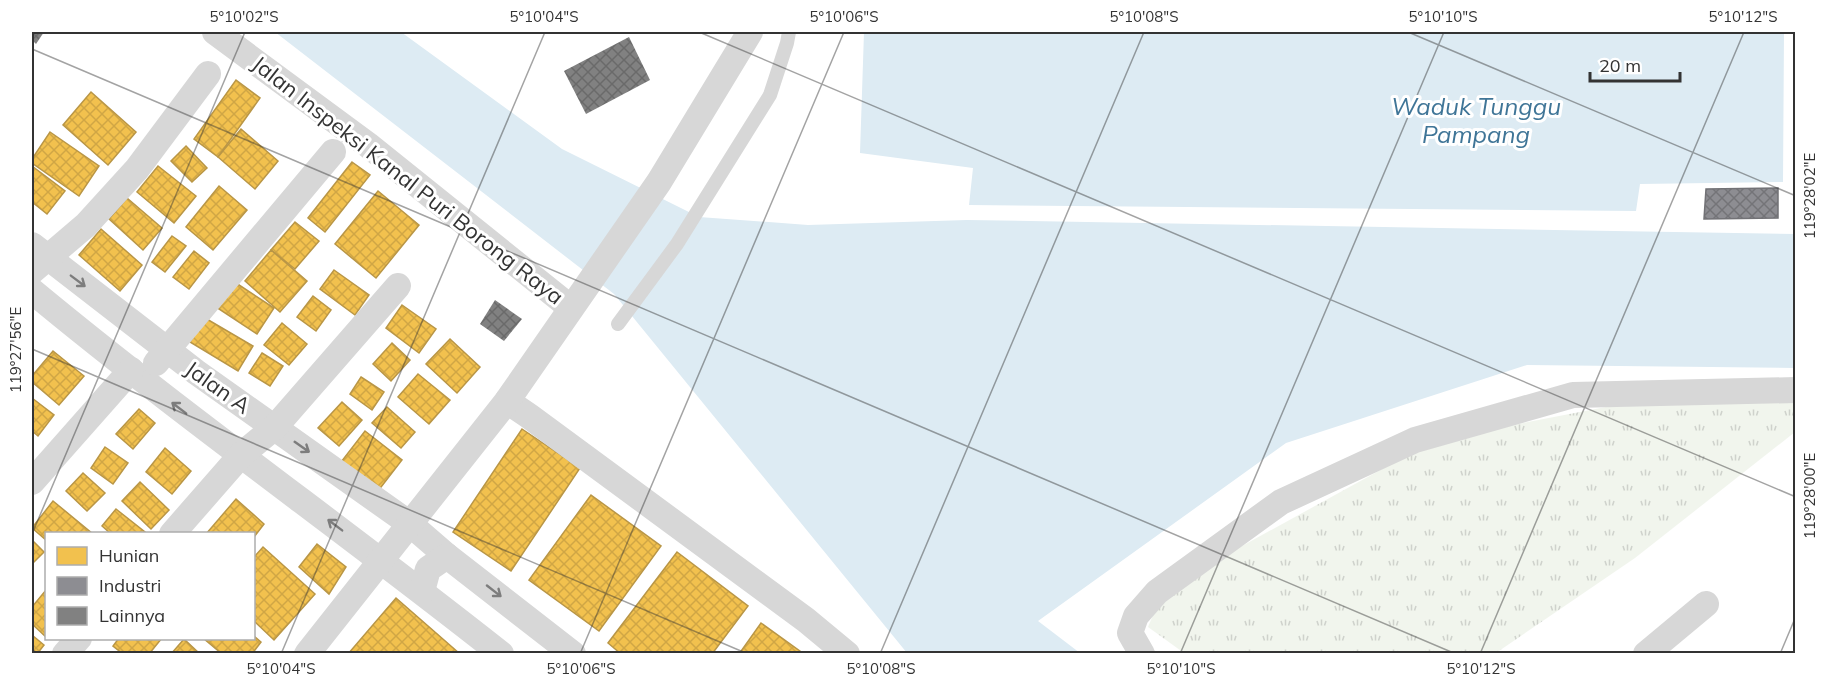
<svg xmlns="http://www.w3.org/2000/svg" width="1827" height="685" viewBox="0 0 1827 685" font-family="Mulish,sans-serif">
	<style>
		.grass { fill: url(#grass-tufts) }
		.water { fill: #ddebf3 }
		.homes { fill: url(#homes-cross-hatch); stroke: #b99646; stroke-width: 1.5 }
		.industry { fill: url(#industry-cross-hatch); stroke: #727276; stroke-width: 1.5 }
		.building { fill: url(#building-cross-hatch) }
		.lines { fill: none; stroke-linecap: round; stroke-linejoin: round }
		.lane { stroke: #d7d7d7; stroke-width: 14 }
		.street { stroke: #d7d7d7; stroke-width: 26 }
		.oneway { stroke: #7d7d7d }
		.ticks { fill: none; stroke: #333; stroke-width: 1.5; stroke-opacity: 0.45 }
		.labels { text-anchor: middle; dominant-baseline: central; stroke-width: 6; stroke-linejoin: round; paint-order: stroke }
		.street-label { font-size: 22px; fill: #333; stroke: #fff }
		.water-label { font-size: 24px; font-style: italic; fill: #3f7597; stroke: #fff }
		.neatline { fill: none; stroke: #333; stroke-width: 2 }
		.ticks-label { font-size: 15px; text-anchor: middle; fill: #333 }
	</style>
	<defs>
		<pattern id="grass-tufts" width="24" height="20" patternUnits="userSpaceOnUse" patternTransform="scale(1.5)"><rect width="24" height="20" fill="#f1f5ed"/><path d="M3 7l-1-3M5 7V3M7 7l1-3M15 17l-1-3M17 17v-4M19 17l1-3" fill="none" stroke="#cfd2cc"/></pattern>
		<pattern id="homes-cross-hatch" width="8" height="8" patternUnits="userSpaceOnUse" patternTransform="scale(1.5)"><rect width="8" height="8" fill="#f2c14e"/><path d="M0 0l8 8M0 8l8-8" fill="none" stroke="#d0a645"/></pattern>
		<pattern id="industry-cross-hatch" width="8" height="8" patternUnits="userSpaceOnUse" patternTransform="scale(1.5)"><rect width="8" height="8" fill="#8d8d92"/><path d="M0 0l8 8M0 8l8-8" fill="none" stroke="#747478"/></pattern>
		<pattern id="building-cross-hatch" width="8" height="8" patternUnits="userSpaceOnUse" patternTransform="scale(1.5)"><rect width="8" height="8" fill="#818181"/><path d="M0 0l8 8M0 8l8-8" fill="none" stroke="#6a6a6a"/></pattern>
	</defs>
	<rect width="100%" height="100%" fill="#fff"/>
	<polygon class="grass" points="1795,401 1795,432 1635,558 1496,653 1184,653 1148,627 1164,589 1435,440 1611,406"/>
	<g class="water">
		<polygon points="275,32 401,32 562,149 699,217 808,225 967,220 1795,234 1795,368 1527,365 1286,443 1038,621 1080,653 907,653 614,294"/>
		<polygon points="864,32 1784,32 1783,182 1640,184 1636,211 969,205 973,168 860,153"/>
	</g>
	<g class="homes">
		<polygon points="236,80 260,98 218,157 194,139"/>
		<polygon points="91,92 136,132 108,165 63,125"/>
		<polygon points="241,129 278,161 255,189 218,157"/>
		<polygon points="50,132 99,166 79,196 32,163 32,159"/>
		<polygon points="186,146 207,168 192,182 171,161"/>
		<polygon points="352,162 370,175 325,232 308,218"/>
		<polygon points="32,166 65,191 47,214 32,202"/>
		<polygon points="158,166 196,196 174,223 137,192"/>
		<polygon points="219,186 247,210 213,250 186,227"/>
		<polygon points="378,191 419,225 376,278 335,244"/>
		<polygon points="127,198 162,228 143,250 109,219"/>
		<polygon points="295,222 319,241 295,269 271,250"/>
		<polygon points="101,229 142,265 120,291 79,255"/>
		<polygon points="172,236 186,246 165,272 152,262"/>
		<polygon points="271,250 307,281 280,312 245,281"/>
		<polygon points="194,251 209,263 189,289 173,277"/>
		<polygon points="334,270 369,295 355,315 320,289"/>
		<polygon points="233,281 274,308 257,334 216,307"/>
		<polygon points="313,296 331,310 316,331 297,317"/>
		<polygon points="402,305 436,329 419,353 386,328"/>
		<polygon points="205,318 253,346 238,371 190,342"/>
		<polygon points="282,323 307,344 289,365 264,345"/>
		<polygon points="450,339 480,367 457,393 426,364"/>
		<polygon points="392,343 410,360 391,381 373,364"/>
		<polygon points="53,351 84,376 59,405 32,382 32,376"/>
		<polygon points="262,353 283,366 270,386 249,373"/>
		<polygon points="418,374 450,400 429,424 398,397"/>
		<polygon points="361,377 384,392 372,410 350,394"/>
		<polygon points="32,398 54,415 38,436 32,431"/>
		<polygon points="342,402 362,420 339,446 318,428"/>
		<polygon points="387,407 415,432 401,448 372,423"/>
		<polygon points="139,409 155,423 133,449 116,434"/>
		<polygon points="522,429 580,468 511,571 453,532"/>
		<polygon points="365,431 402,460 378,491 341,462"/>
		<polygon points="105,447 128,463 113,484 91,468"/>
		<polygon points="165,448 191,471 172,494 146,472"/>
		<polygon points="83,473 105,493 87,511 66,491"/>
		<polygon points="140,482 169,510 151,529 122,501"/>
		<polygon points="591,495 661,546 599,631 529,580"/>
		<polygon points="236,499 264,524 254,537 254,534 206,534"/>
		<polygon points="53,501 93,534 46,534 46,540 32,528"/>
		<polygon points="116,509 145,532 144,534 111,534 102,526"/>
		<polygon points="32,540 44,552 32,564"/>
		<polygon points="317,544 346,567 329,594 299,567"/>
		<polygon points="263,547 315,594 274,640 254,621 254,557"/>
		<polygon points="677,552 748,606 712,654 621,654 608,643"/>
		<polygon points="46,590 46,637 32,624 32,607"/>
		<polygon points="396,598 460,654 348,654"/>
		<polygon points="761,623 804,654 739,654"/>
		<polygon points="32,635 44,645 37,654 32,654"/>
		<polygon points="254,636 261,642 252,654 222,654 203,638 254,638"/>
		<polygon points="119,638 162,638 149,654 123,654 113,646"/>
		<polygon points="184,639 200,654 171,654"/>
	</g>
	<polygon class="industry" points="1778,188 1778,218 1704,219 1706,189"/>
	<g class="building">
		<polygon points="32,32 44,32 36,44 32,40"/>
		<polygon points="629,37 650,80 586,114 564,71"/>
		<polygon points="495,300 522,319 504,341 480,324"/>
	</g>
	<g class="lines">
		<polyline class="lane" points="618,324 677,244 770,95 787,43 789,32"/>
		<g class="street">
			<polyline points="215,32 368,145 571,308"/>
			<polyline points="32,245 196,372 410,524 447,556 573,654"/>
			<polyline points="32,271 86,225 137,169 208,74"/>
			<path d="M32 291C184 417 346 531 501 654"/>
			<polyline points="156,363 333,152"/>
			<polyline points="507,401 529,416 806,620 847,654"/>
			<polyline points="32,482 131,370"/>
			<polyline points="172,534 241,455 275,427 398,286"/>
			<polyline points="422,591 428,569 447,556"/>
			<polyline points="65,654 79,638"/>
			<polyline points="307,654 507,401 659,182 750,32"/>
			<polyline points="1142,654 1130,633 1136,616 1157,592 1281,502 1415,440 1573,395 1796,390"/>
			<polyline points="1646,654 1706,604"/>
		</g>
	</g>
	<defs><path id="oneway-shaft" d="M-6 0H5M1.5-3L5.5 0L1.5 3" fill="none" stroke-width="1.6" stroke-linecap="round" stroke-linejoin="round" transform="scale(1.5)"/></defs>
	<g class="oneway">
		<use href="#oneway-shaft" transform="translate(78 281) rotate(37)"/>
		<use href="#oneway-shaft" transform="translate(179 408) rotate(-143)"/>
		<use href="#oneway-shaft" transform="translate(302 447) rotate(35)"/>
		<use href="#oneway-shaft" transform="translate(335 525) rotate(-143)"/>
		<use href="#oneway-shaft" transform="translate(494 591) rotate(38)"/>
	</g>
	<path class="ticks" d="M699 32 1796 497M1408 32 1796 196M32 49 1456 654M32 349 748 654M32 534 245 32M32 650 40 654M281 654 545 32M580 654 844 32M880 654 1144 32M1180 654 1444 32M1480 654 1744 32M1780 654 1796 616"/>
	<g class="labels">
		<g class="street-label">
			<text transform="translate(408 180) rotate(38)">Jalan Inspeksi Kanal Puri Borong Raya</text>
			<text transform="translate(218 387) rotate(35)">Jalan A</text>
		</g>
		<g class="water-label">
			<text x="1476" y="106">Waduk Tunggu<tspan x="1476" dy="28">Pampang</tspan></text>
		</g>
	</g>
	<rect width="1827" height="685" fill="none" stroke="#ffffff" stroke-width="66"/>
	<rect x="45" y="532" width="210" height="108" fill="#ffffff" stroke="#adadad" stroke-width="1.5"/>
	<rect x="57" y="547" width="30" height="18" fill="#f2c14e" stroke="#adadad" stroke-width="1.5"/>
	<text x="99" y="562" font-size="18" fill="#333333">Hunian</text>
	<rect x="57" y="577" width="30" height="18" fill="#8d8d92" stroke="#adadad" stroke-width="1.5"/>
	<text x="99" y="592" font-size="18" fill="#333333">Industri</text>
	<rect x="57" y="607" width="30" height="18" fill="#818181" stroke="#adadad" stroke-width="1.5"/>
	<text x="99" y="622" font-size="18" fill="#333333">Lainnya</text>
	<path d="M1590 72v9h90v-9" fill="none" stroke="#333333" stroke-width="3"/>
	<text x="1599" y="72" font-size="18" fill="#333333" stroke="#ffffff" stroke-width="4.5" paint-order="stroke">20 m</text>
	<rect x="33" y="33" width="1761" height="619" class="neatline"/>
	<g class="ticks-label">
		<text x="244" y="22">5°10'02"S</text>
		<text x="544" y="22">5°10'04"S</text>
		<text x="844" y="22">5°10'06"S</text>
		<text x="1144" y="22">5°10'08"S</text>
		<text x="1443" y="22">5°10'10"S</text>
		<text x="1743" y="22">5°10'12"S</text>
		<text transform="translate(1810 196) rotate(-90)" y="5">119°28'02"E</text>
		<text transform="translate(16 350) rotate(-90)" y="5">119°27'56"E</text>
		<text transform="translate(1810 496) rotate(-90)" y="5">119°28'00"E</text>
		<text x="281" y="674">5°10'04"S</text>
		<text x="581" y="674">5°10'06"S</text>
		<text x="881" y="674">5°10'08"S</text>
		<text x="1181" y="674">5°10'10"S</text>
		<text x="1481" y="674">5°10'12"S</text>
	</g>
</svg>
